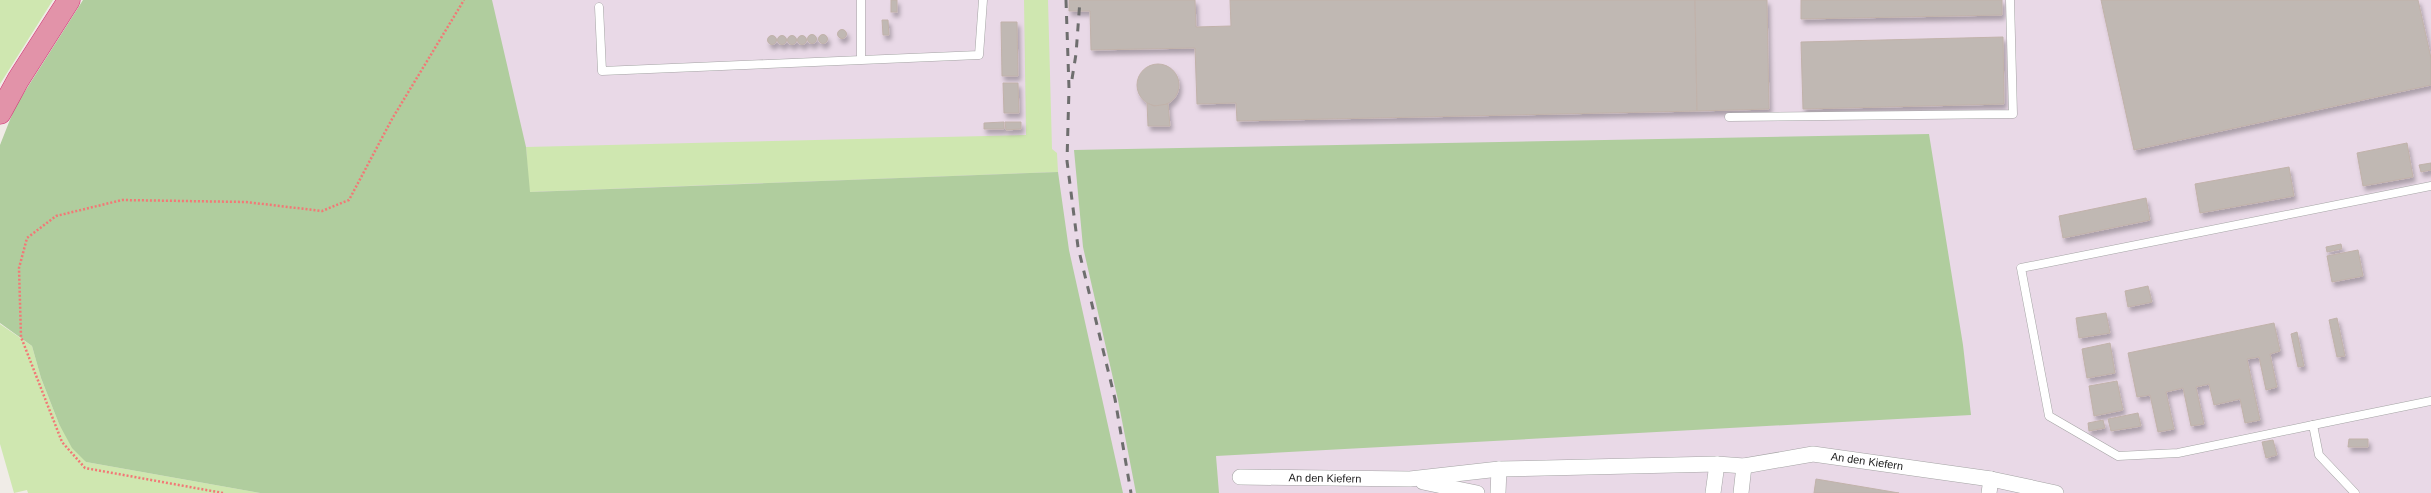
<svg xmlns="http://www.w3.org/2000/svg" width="2431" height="493" viewBox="0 0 2431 493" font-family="Helvetica,sans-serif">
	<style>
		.industrial { fill: #e9d9e7 }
		.grass { fill: #cfe7b0 }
		.forest { fill: #b0cd9e }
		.building { fill: #c0b8b3; stroke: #c1b2aa; filter: url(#shadow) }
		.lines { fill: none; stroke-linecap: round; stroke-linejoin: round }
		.service-casing { stroke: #a4a4a4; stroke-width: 9 }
		.minor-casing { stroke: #a4a4a4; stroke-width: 16 }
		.motorway-casing { stroke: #d13075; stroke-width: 23 }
		.path { stroke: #f27876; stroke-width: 2.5; stroke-dasharray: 2 2; stroke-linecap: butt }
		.service { stroke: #fff; stroke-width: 8 }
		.minor { stroke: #fff; stroke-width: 15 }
		.motorway { stroke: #e293a9; stroke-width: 22 }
		.rail { stroke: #6e6e6e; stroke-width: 3; stroke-dasharray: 8 8; stroke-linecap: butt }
		.labels { text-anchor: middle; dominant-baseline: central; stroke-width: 3.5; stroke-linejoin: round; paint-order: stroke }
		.street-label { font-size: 11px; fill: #202020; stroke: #fff }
	</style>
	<defs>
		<filter id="shadow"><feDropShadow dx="2.5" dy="4.5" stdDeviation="2" flood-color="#0004"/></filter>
	</defs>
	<rect width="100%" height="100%" fill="#f0ece7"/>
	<polygon class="industrial" points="463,0 2431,0 2431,493 354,493"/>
	<g class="grass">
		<polygon points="0,0 53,0 0,84"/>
		<polygon points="1024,0 1048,0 1052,149 1057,153 1058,172 529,192 526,147 1026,135"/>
		<polygon points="0,324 32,346 41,378 59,424 86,462 260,493 28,493 27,490 14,493 0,444"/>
	</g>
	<g class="forest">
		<polygon points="83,0 492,0 526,147 530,192 1058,172 1069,250 1123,493 260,493 86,462 72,448 59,424 41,378 32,346 0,323 0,145 15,107"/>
		<polygon points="1929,134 1963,345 1971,415 1216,456 1219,493 1136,493 1118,400 1083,247 1074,150"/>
	</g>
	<g class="building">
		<rect x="891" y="0" width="6" height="12"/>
		<polygon points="1069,0 1195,0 1196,27 1231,26 1230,0 1695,0 1697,111 1237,121 1236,103 1197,104 1195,48 1091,50 1090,11 1069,11"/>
		<polygon points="1695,0 1767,0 1769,109 1697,111"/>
		<polygon points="1801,0 2002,0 2002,15 1801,19"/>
		<polygon points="2101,0 2418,0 2431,58 2431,85 2134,150"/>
		<polygon points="882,20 888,20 889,35 883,35"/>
		<polygon points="1001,22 1017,22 1018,76 1002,76"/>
		<circle cx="842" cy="34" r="4.5"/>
		<circle cx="812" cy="39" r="4.5"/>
		<circle cx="823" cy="39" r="4.5"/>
		<circle cx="782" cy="40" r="4.5"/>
		<circle cx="802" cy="40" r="4.5"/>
		<circle cx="792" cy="40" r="4.5"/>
		<circle cx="772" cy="40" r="4.5"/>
		<polygon points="2003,37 2004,104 1803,109 1801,42"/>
		<circle cx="1158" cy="85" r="21"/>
		<polygon points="1003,83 1018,83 1019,113 1004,113"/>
		<polygon points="1147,103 1154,106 1168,104 1170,126 1148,126"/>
		<polygon points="1004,122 1004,129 984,129 984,123"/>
		<polygon points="1005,122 1021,122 1021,129 1006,130"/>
		<polygon points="2407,143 2413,177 2363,186 2357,153"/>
		<polygon points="2431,163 2431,170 2421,172 2419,165"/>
		<polygon points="2289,167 2294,196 2200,213 2195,184"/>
		<polygon points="2146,198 2150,220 2063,238 2059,216"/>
		<polygon points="2341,244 2342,249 2327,252 2326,247"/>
		<polygon points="2358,250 2363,276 2332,282 2327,256"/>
		<polygon points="2148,286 2152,302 2128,307 2125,291"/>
		<polygon points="2106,313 2110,333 2079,338 2076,318"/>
		<polygon points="2337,318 2345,356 2337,357 2329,320"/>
		<polygon points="2274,323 2280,351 2270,354 2277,387 2266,390 2259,357 2247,359 2260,420 2245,423 2240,399 2214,405 2209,384 2196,387 2204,424 2191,426 2183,388 2166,392 2174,429 2158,432 2150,395 2137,397 2128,353"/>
		<polygon points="2297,332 2304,366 2298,367 2291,334"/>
		<polygon points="2110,343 2115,373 2087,378 2082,349"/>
		<polygon points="2117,381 2123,410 2094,416 2089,386"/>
		<polygon points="2138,413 2141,426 2111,431 2108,419"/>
		<polygon points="2103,420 2105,428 2089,431 2088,423"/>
		<polygon points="2349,439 2368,439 2368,447 2348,447"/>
		<polygon points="2273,440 2277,455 2266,458 2262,442"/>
		<polygon points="1816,479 1899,493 1814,493"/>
	</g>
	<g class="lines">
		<defs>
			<g id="service">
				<polyline points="599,7 602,71 979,55 983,0"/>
				<polyline points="861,59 861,0"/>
				<polyline points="1729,117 2013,114 2010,0"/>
				<polyline points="2313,425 2431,401"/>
				<polyline points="2355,493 2319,455 2313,425 2178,453 2118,456 2049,416 2021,268 2431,186"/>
			</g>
			<g id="minor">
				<polyline points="1240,477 1410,479 1499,469 1717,464 1744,466 1813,454 1991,479 2056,493"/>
				<polyline points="1423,482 1477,493"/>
				<polyline points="1498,493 1499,469"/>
				<polyline points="1713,493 1717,464"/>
				<polyline points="1741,493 1744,466"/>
				<polyline points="1989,493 1991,479"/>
			</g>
			<polyline id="motorway" points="0,113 18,80 69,0"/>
		</defs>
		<use href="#service" class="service-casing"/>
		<use href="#minor" class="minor-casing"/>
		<use href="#motorway" class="motorway-casing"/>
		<polyline class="path" points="223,493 85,468 62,442 21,337 19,268 27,238 56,216 122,200 246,202 322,211 349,200 392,119 464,0"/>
		<use href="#service" class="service"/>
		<use href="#minor" class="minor"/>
		<use href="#motorway" class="motorway"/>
		<g class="rail">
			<polyline points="1066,0 1069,88 1067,161 1078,247 1115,399 1131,493"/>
			<polyline points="1072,79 1076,54 1080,0"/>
		</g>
	</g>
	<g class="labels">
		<g class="street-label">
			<text transform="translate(1867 461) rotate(8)">An den Kiefern</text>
			<text transform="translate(1325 478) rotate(1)">An den Kiefern</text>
		</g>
	</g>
</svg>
